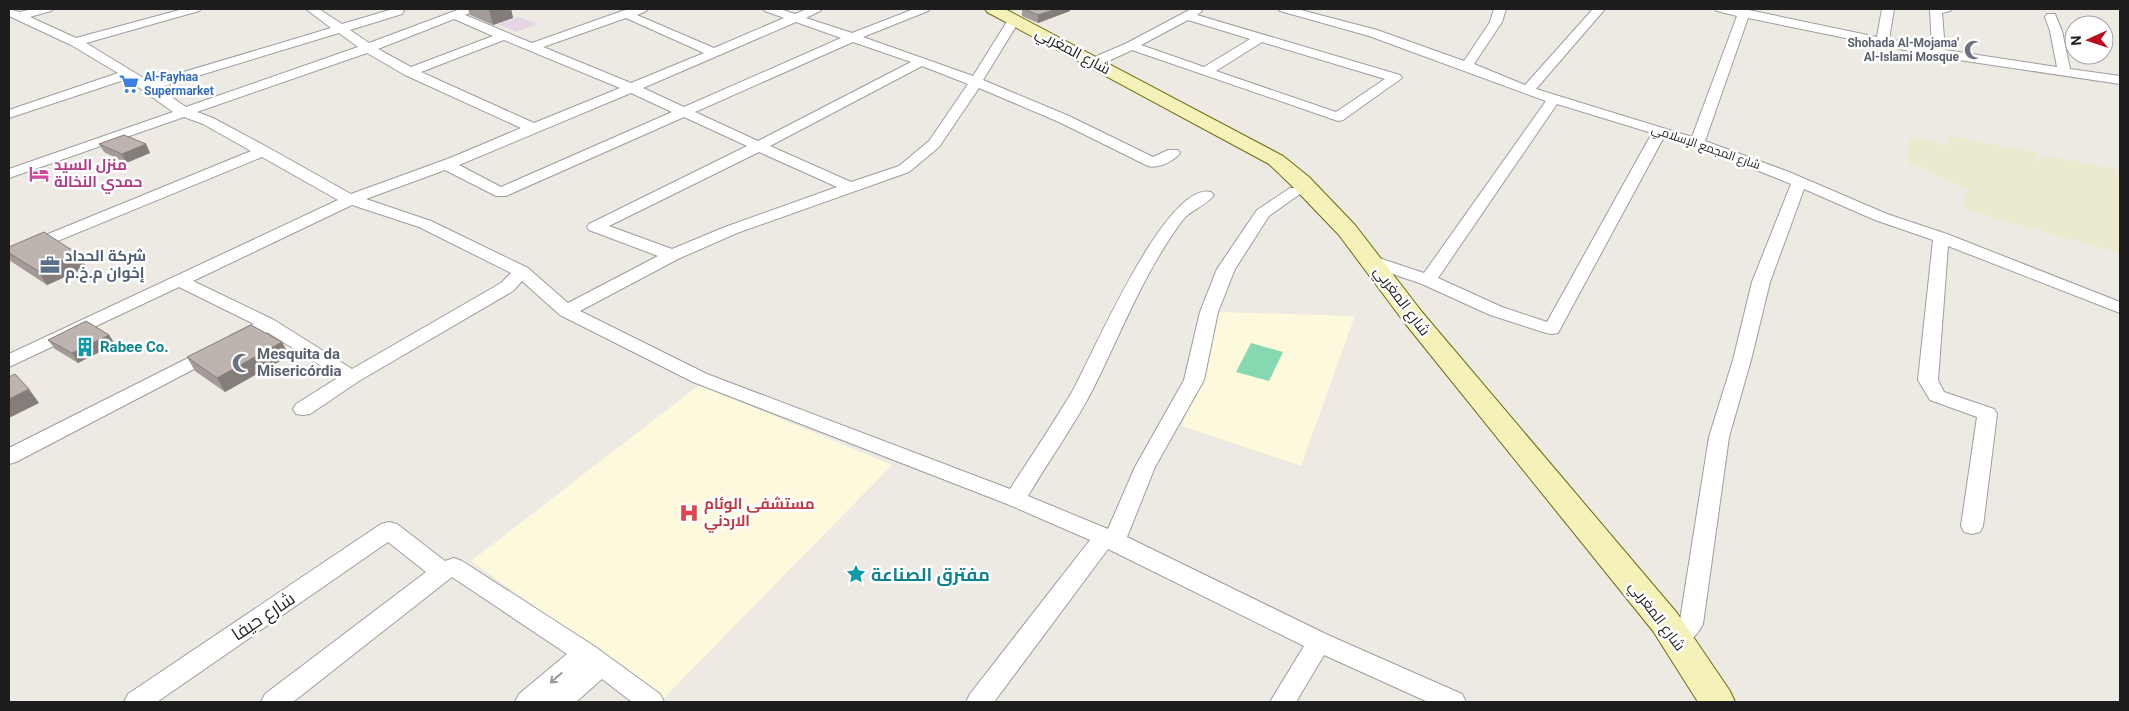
<svg xmlns="http://www.w3.org/2000/svg" width="2129" height="711" viewBox="0 0 2129 711" font-family="Roboto,Cairo,sans-serif">
	<style>
		.industrial { fill: #e6d5e4 }
		.education { fill: #fdf9dc }
		.farmland { fill: #ebeacf }
		.pitch { fill: #85d8b0 }
		.lines { fill: none; stroke-linecap: round; stroke-linejoin: round }
		.street-casing { stroke: #9e9e9e; stroke-width: 2 }
		.secondary-casing { stroke: #6b6b0c; stroke-width: 2 }
		.street { fill: #fff; fill-rule: evenodd }
		.secondary { fill: #f5f2b9; fill-rule: evenodd }
		.wall { fill: #a39b97 }
		.shaded-wall { fill: #847e7b }
		.building { fill: #bdb4b0; stroke: #847e7b }
		.oneway { stroke: #999 }
		.labels { text-anchor: middle; dominant-baseline: central; stroke-width: 5; stroke-linejoin: round; paint-order: stroke }
		.far-worship-label { font-size: 12px; font-weight: bold; fill: #5b616d; stroke: #fff; text-anchor: end }
		.far-shop-label { font-size: 12px; font-weight: bold; fill: #366cbe; stroke: #fff; text-anchor: start }
		.far-street-label { font-size: 12px; fill: #1d1d1d; stroke: #fff }
		.street-label { font-size: 15px; fill: #1d1d1d; stroke: #fff }
		.hotel-label { font-size: 15px; font-weight: bold; fill: #b23c85; stroke: #fff; text-anchor: start }
		.service-label { font-size: 15px; font-weight: bold; fill: #4e5e75; stroke: #fff; text-anchor: start }
		.culture-label { font-size: 15px; font-weight: bold; fill: #0d838f; stroke: #fff; text-anchor: start }
		.worship-label { font-size: 15px; font-weight: bold; fill: #5b616d; stroke: #fff; text-anchor: start }
		.health-label { font-size: 15px; font-weight: bold; fill: #be3a42; stroke: #fff; text-anchor: start }
		.near-culture-label { font-size: 18px; font-weight: bold; fill: #0d838f; stroke: #fff; text-anchor: start }
		.near-street-label { font-size: 18px; fill: #1d1d1d; stroke: #fff }
	</style>
	<rect width="100%" height="100%" fill="#ede9e3"/>
	<polygon class="industrial" points="519,17 537,24 516,32 498,24"/>
	<g class="education">
		<polygon points="1220,312 1355,316 1301,466 1182,426"/>
		<polygon points="699,385 892,465 664,698 471,561"/>
	</g>
	<polygon class="farmland" points="1949,136 2037,153 2038,167 2042,155 2120,170 2120,253 1962,209 1968,188 1934,175 1936,171 1908,164 1910,137 1931,140 1932,142 1946,145"/>
	<polygon class="pitch" points="1251,343 1283,352 1269,381 1236,372"/>
	<g class="lines">
		<defs>
			<g id="street">
				<path d="M9 9 19 12 34 9H53L51 11 30 17 76 38 183 9H201L199 11 86 43 150 82 331 28 306 9H319L342 24 393 9H402L404 11 402 14 350 30 369 43 460 9H476L474 11 465 15 532 43 622 11 631 9H648L646 11 637 15 714 48 784 18 765 11 763 9H780L795 14 807 9H822L820 11 806 18 852 33 914 9H930L928 11 863 37 973 76 1008 20H1016L1018 23 983 80 1069 116 1153 157 1168 150H1178L1180 153C1174 161 1158 169 1148 166L1059 122 979 88 939 147 909 172 737 233 678 259 580 311 707 374 1010 489C1031 457 1052 425 1072 392 1092 357 1166 180 1211 192L1214 195C1206 206 1190 210 1182 221 1144 272 1121 333 1093 389 1074 426 1049 460 1028 496L1108 529 1135 467 1184 380 1200 312 1217 269 1257 210 1290 188H1300L1303 191 1300 194 1269 216 1235 269 1218 312 1204 380 1155 467 1127 537 1328 635 1462 694 1466 702H1428L1324 655 1296 702H1270L1304 646 1108 549 994 702H966L970 694 1090 540 1007 504 693 382 560 315 522 281 513 291 359 381 310 414 303 415 296 414 293 409 296 404 339 377 267 332C256 338 244 347 230 344L228 340 230 336 254 324 179 287 9 367V354L338 200 262 157 9 261V250L251 151 203 124 184 117 9 178V169L173 112 127 79 9 118V110L118 73 71 45 9 16ZM626 18 704 53 631 83 543 47ZM454 19 493 36 411 67 378 49ZM796 22 841 38 684 107 643 88ZM339 33 358 47 186 107 158 88ZM504 40 620 88 534 123 421 72ZM853 42 911 62 758 141 695 112ZM367 53 405 75 521 128 450 158 351 194 269 148 213 118 197 112ZM922 66 968 84 929 141 899 166 851 182 770 146ZM631 93 672 112 501 187 459 165ZM684 117 747 146 589 224 587 227 589 230 658 256 568 303 528 268 431 221 366 199 445 170 496 196H506ZM759 152 837 187 725 227 672 249 609 226ZM352 205 419 227 511 273 501 283 352 369 274 320 193 281Z"/>
				<path d="M1191 9H1200L1202 11 1197 15 1400 75 1402 78 1343 120 1338 121 1132 50 1100 65H1090L1089 62 1090 59 1127 43ZM1188 20 1250 39 1204 67 1141 45ZM1262 42 1385 79 1336 112 1216 71Z"/>
				<path d="M1278 9H1297L1377 30 1464 61 1490 22 1494 9H1506L1502 22 1474 64 1525 85 1593 9H1605L1536 89 1692 137 1737 16 1717 11 1715 9H1744L1877 37 1882 9H1894L1889 39 1932 48 1930 10 1952 9 1950 11 1942 13 1945 50 2057 67 2050 31 2045 17 2047 14H2055L2062 31 2070 69 2120 76V84L1939 57 1748 18 1705 141 1789 172 1887 214 1947 234 2120 302V313L1948 246 1938 380 1944 392 1994 409 1997 414 1983 526 1980 532 1972 534 1964 532 1961 526 1977 417 1930 400 1918 380 1933 240 1875 220 1804 189 1770 282 1751 360 1729 437 1703 624C1696 638 1683 650 1667 645L1664 638 1667 631 1680 620 1709 437 1733 360 1752 282 1791 184 1724 157 1664 137 1558 333 1552 334 1546 333 1490 315 1422 284 1364 264 1362 260 1364 256 1370 255 1424 273 1546 101 1369 36 1280 11ZM1557 104 1652 133 1547 322 1502 307 1438 278Z"/>
				<polygon points="212,346 219,348 221,352 219,356 16,462 9,464 9,448"/>
				<polygon points="389,522 397,524 445,561 454,558 462,561 594,646 660,694 664,702 632,702 602,679 576,702 515,702 519,694 567,654 452,577 293,702 261,702 265,694 426,572 388,542 157,702 124,702 128,694 381,524"/>
			</g>
			<polygon id="secondary" points="985,9 1005,9 1283,156 1309,177 1355,225 1422,312 1677,613 1730,691 1735,702 1698,702 1653,631 1404,322 1339,235 1293,187 1269,164 987,12"/>
		</defs>
		<use href="#street" class="street-casing"/>
		<use href="#secondary" class="secondary-casing"/>
		<use href="#street" class="street"/>
		<use href="#secondary" class="secondary"/>
	</g>
	<g class="wall">
		<polygon points="468,9 511,9 513,18 493,25 470,15"/>
		<polygon points="1022,9 1070,9 1070,11 1038,23 1022,16"/>
		<polygon points="99,144 146,144 150,153 126,163 104,152"/>
		<polygon points="9,247 78,254 87,267 47,285 12,262 9,258"/>
		<polygon points="109,335 115,344 78,363 55,349 48,340"/>
		<polygon points="282,342 289,356 225,392 195,371 187,357"/>
	</g>
	<g class="shaded-wall">
		<polygon points="494,9 511,9 513,18 493,25 489,10"/>
		<polygon points="1056,9 1070,9 1070,11 1038,23 1038,15"/>
		<polygon points="146,144 150,153 126,163 122,154"/>
		<polygon points="78,254 87,267 47,285 38,271"/>
		<polygon points="109,335 115,344 78,363 72,353"/>
		<polygon points="282,342 289,356 225,392 217,378"/>
		<polygon points="29,389 39,403 9,418 9,399"/>
	</g>
	<g class="building">
		<polygon points="1024,9 1056,9 1038,15"/>
		<polygon points="124,135 146,144 122,154 99,144"/>
		<polygon points="44,232 78,254 38,271 9,253 9,247"/>
		<polygon points="86,321 109,335 72,353 48,340"/>
		<polygon points="251,325 282,342 217,378 187,357"/>
		<polygon points="15,374 29,389 9,399 9,377"/>
	</g>
	<defs><path id="oneway-shaft" d="M-6 0H5M1.5-3L5.5 0L1.5 3" fill="none" stroke-width="1.6" stroke-linecap="round" stroke-linejoin="round" transform="scale(1.25)"/></defs>
	<use class="oneway" href="#oneway-shaft" transform="translate(556 678) rotate(139)"/>
	<defs>
		<symbol id="mosque-bare" viewBox="-9 -9 18 18"><path d="M3.5-4.9A6 6 0 1 0 3.5 4.9A5 5 0 1 1 3.5-4.9Z" fill="#6b7280" stroke="#fff" stroke-width="2.5" paint-order="stroke"/></symbol>
		<symbol id="supermarket-bare" viewBox="-9 -9 18 18"><path d="M-6-5.5h2.5l.6 2H6L4.5 2H-2.5L-4.4-4H-6ZM-1.5 3.2a1.3 1.3 0 1 0 .1 0ZM3 3.2a1.3 1.3 0 1 0 .1 0Z" fill="#3f7fe0" stroke="#fff" stroke-width="2.5" paint-order="stroke"/></symbol>
		<symbol id="hotel-bare" viewBox="-9 -9 18 18"><path d="M-6-4.5h1.5V1H6V5H4.5V3h-9V5H-6ZM-4 0a1.8 1.8 0 1 1 3.6 0ZM.5 0V-2.5h3Q6-2.5 6 0Z" fill="#d1479c" stroke="#fff" stroke-width="2.5" paint-order="stroke"/></symbol>
		<symbol id="office-bare" viewBox="-9 -9 18 18"><path d="M-6-3h4V-5.5h4V-3h4V5H-6ZM-1-4.5V-3h2v-1.5ZM-6 0V1H6V0Z" fill="#5c6f8a" stroke="#fff" stroke-width="2.5" paint-order="stroke"/></symbol>
		<symbol id="building-bare" viewBox="-9 -9 18 18"><path d="M-4-6H4V6H1V3H-1V6H-4ZM-2.5-4.3h1.7v1.8h-1.7ZM.8-4.3h1.7v1.8H.8ZM-2.5-1h1.7V.8h-1.7ZM.8-1h1.7V.8H.8Z" fill="#0f9aa8" stroke="#fff" stroke-width="2.5" paint-order="stroke"/></symbol>
		<symbol id="hospital-bare" viewBox="-9 -9 18 18"><path d="M-5-5h3v3.5h4V-5h3V5h-3V1.5h-4V5h-3Z" fill="#e0444e" stroke="#fff" stroke-width="2.5" paint-order="stroke"/></symbol>
		<symbol id="sight-bare" viewBox="-9 -9 18 18"><path d="M0-6L1.8-2.2L6-1.7L2.9 1.2L3.7 5.4L0 3.3L-3.7 5.4L-2.9 1.2L-6-1.7L-1.8-2.2Z" fill="#0f9aa8" stroke="#fff" stroke-width="2.5" paint-order="stroke"/></symbol>
	</defs>
	<g fill-rule="evenodd">
		<use href="#mosque-bare" x="1960" y="36" width="28" height="28"/>
		<use href="#supermarket-bare" x="115" y="70" width="28" height="28"/>
		<use href="#hotel-bare" x="25" y="160" width="28" height="28"/>
		<use href="#office-bare" x="36" y="251" width="28" height="28"/>
		<use href="#building-bare" x="71" y="333" width="28" height="28"/>
		<use href="#mosque-bare" x="228" y="349" width="28" height="28"/>
		<use href="#hospital-bare" x="675" y="499" width="28" height="28"/>
		<use href="#sight-bare" x="842" y="560" width="28" height="28"/>
	</g>
	<g class="labels">
		<g class="far-worship-label">
			<text x="1959" y="43">Shohada Al-Mojama'<tspan x="1959" dy="14">Al-Islami Mosque</tspan></text>
		</g>
		<g class="far-shop-label">
			<text x="144" y="77">Al-Fayhaa<tspan x="144" dy="14">Supermarket</tspan></text>
		</g>
		<g class="far-street-label">
			<text transform="translate(1706 147) rotate(19)">شارع المجمع الإسلامي</text>
		</g>
		<g class="street-label">
			<text transform="translate(1073 51) rotate(28)">شارع المغربي</text>
			<text transform="translate(1402 301) rotate(53)">شارع المغربي</text>
			<text transform="translate(1657 616) rotate(53)">شارع المغربي</text>
		</g>
		<g class="hotel-label">
			<text x="54" y="165">منزل السيد<tspan x="54" dy="17">حمدي النخالة</tspan></text>
		</g>
		<g class="service-label">
			<text x="65" y="256">شركة الحداد<tspan x="65" dy="17">إخوان م.خ.م</tspan></text>
		</g>
		<g class="culture-label">
			<text x="100" y="347">Rabee Co.</text>
		</g>
		<g class="worship-label">
			<text x="257" y="354">Mesquita da<tspan x="257" dy="17">Misericórdia</tspan></text>
		</g>
		<g class="health-label">
			<text x="704" y="504">مستشفى الوئام<tspan x="704" dy="17">الاردني</tspan></text>
		</g>
		<g class="near-culture-label">
			<text x="871" y="574">مفترق الصناعة</text>
		</g>
		<g class="near-street-label">
			<text transform="translate(263 616) rotate(-34)">شارع حيفا</text>
		</g>
	</g>
	<rect width="2129" height="711" fill="none" stroke="#1d1d1d" stroke-width="20"/>
	<g transform="translate(2089 40) rotate(267)"><circle r="24" fill="#ffffff" stroke="#a5a5a5"/>
	<path d="M0-4L9 19L0 12L-9 19Z" fill="#bc0d1e"/>
	<text y="-8" font-size="14" font-weight="bold" text-anchor="middle" fill="#1d1d1d">N</text>
	</g>
</svg>
